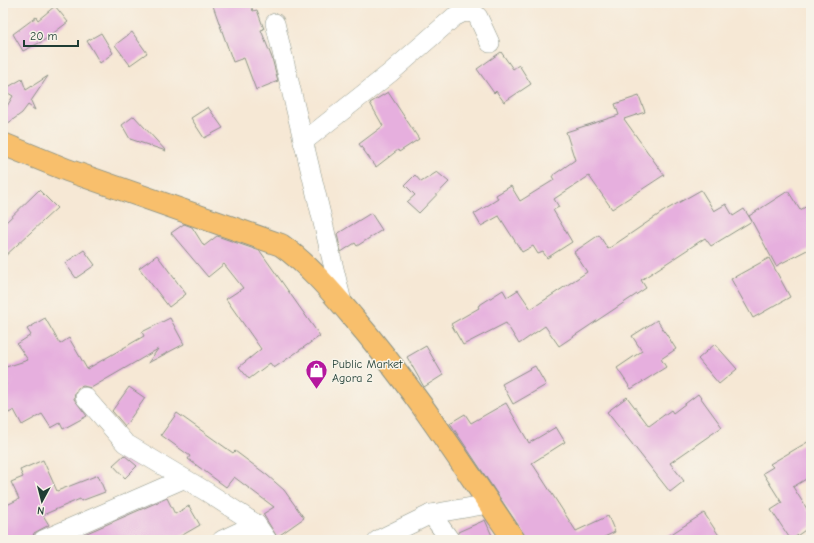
<svg xmlns="http://www.w3.org/2000/svg" width="814" height="543" viewBox="0 0 814 543" font-family="'Comic Neue',sans-serif">
	<style>
		.building { fill: #e6afde }
		.lines { fill: none; stroke-linecap: round; stroke-linejoin: round }
		.minor-casing { stroke: #8a9284; stroke-width: 20 }
		.major-casing { stroke: #8a9284; stroke-width: 24 }
		.minor { stroke: #fff; stroke-width: 19 }
		.major { stroke: #f8bf6c; stroke-width: 22 }
		.labels { text-anchor: middle; dominant-baseline: central; stroke-width: 3; stroke-linejoin: round; paint-order: stroke }
		.poi-label { font-size: 12px; fill: #1f3d34; stroke: #f7f3e8; text-anchor: start }
	</style>
	<rect width="100%" height="100%" fill="#f7f3e8"/>
	<filter id="ink" filterUnits="userSpaceOnUse"><feTurbulence type="fractalNoise" baseFrequency=".025" numOctaves="2"/><feDisplacementMap in="SourceGraphic" scale="8" xChannelSelector="R" yChannelSelector="G"/><feConvolveMatrix kernelMatrix="1 2 1 2 8 2 1 2 1" color-interpolation-filters="sRGB"/></filter>
	<filter id="wash" filterUnits="userSpaceOnUse"><feTurbulence type="fractalNoise" baseFrequency=".012" numOctaves="4" result="noise"/><feDisplacementMap in="SourceGraphic" scale="16" xChannelSelector="R" yChannelSelector="G"/><feGaussianBlur stdDeviation="0.9" result="paint"/><feColorMatrix in="noise" values="0 0 0 0 0 0 0 0 0 0 0 0 0 0 0 0 0 1.4 0 .05"/><feComposite in="paint" operator="in"/></filter>
	<g filter="url(#wash)">
		<rect width="100%" height="100%" fill="#f6e8d5"/>
		<g id="blocks">
			<g class="building">
				<polygon points="212,3 250,3 253,11 257,10 264,29 261,30 272,58 278,81 256,90 244,58 233,62"/>
				<polygon points="55,6 68,22 43,41 23,51 13,34 36,17 38,20"/>
				<polygon points="132,32 147,53 130,65 115,45"/>
				<polygon points="101,33 113,53 100,63 87,41"/>
				<polygon points="501,52 513,69 519,65 531,84 504,102 496,91 494,93 477,69"/>
				<polygon points="48,76 31,101 35,110 28,105 22,113 3,127 3,113 13,96 3,90 22,79 26,90"/>
				<polygon points="388,92 419,139 399,152 398,150 376,167 359,144 383,126 370,103"/>
				<polygon points="639,96 645,112 624,119 664,175 612,209 589,176 554,199 559,207 553,210 572,242 547,258 543,252 538,254 533,246 522,252 499,216 481,226 474,214 498,199 496,195 511,186 520,201 554,180 552,176 575,160 566,132 619,115 615,104"/>
				<polygon points="208,107 223,128 204,138 191,118"/>
				<polygon points="134,116 166,151 130,139 122,125"/>
				<polygon points="437,172 449,182 419,213 407,202 415,195 405,185 415,175 421,182"/>
				<polygon points="39,190 57,208 3,258 3,225"/>
				<polygon points="701,190 714,211 726,204 733,216 744,209 752,221 711,246 705,238 641,280 646,288 559,346 545,326 519,344 506,323 463,345 451,324 479,308 478,306 503,290 507,297 518,290 531,309 587,272 574,252 599,235 608,249 664,211"/>
				<polygon points="788,191 800,210 811,204 811,248 776,266 749,216"/>
				<polygon points="371,213 382,230 357,246 355,243 341,252 337,234"/>
				<polygon points="184,224 192,227 204,246 217,236 260,251 320,336 274,368 270,363 249,379 239,367 261,349 226,299 243,288 224,264 208,277 171,233"/>
				<polygon points="84,250 95,265 76,278 65,263"/>
				<polygon points="157,255 186,294 169,307 139,268"/>
				<polygon points="769,258 790,297 753,318 731,279"/>
				<polygon points="45,318 60,344 69,338 87,369 144,336 142,332 170,318 184,344 148,363 158,349 91,388 83,386 78,388 75,393 74,399 87,416 63,429 60,423 51,428 42,414 22,425 14,410 9,413 3,404 3,387 6,385 3,368 28,360 17,344 31,335 27,329"/>
				<polygon points="657,320 676,349 661,359 666,367 631,389 617,368 642,351 632,336"/>
				<polygon points="715,344 737,369 719,384 698,359"/>
				<polygon points="426,346 443,375 424,387 407,357"/>
				<polygon points="535,366 546,385 513,404 502,384"/>
				<polygon points="129,387 145,398 125,426 112,411"/>
				<polygon points="698,394 722,427 670,463 684,481 670,492 607,412 627,397 649,426 671,410 673,413"/>
				<polygon points="506,403 529,443 556,427 565,442 532,463 576,531 608,516 615,532 598,540 528,540 450,423 465,414 471,423"/>
				<polygon points="177,413 233,453 235,451 267,475 284,490 304,518 277,537 263,514 274,507 234,477 226,487 188,459 190,456 161,435"/>
				<polygon points="811,440 811,476 793,487 811,515 811,526 791,540 771,510 782,503 763,473 773,467 770,464"/>
				<polygon points="124,455 137,466 125,478 113,465"/>
				<polygon points="43,460 57,491 98,475 105,492 81,501 80,499 43,515 49,525 34,533 32,540 3,540 3,507 19,499 11,482 23,477 20,470"/>
				<polygon points="167,498 175,514 189,506 200,525 174,540 71,540"/>
				<polygon points="704,513 722,540 662,540"/>
				<polygon points="485,520 494,540 461,540 458,532"/>
			</g>
		</g>
	</g>
	<g filter="url(#ink)">
		<use href="#blocks" fill-opacity="0" stroke="#8a9284" stroke-width="1"/>
		<g class="lines">
			<defs>
				<g id="minor">
					<polyline points="275,23 343,306"/>
					<polyline points="303,142 390,73 454,17 464,12 474,13 478,17 490,43"/>
					<polyline points="85,397 125,443 207,492 256,524 267,540"/>
					<polyline points="431,514 450,540"/>
					<polyline points="43,540 183,479"/>
					<polyline points="222,540 256,524"/>
					<polyline points="378,540 431,514 489,504"/>
				</g>
				<path id="major" d="M3 144 67 170 281 245C309 265 330 290 352 316 412 386 462 464 514 540"/>
			</defs>
			<use href="#minor" class="minor-casing"/>
			<use href="#major" class="major-casing"/>
			<use href="#minor" class="minor"/>
			<use href="#major" class="major"/>
		</g>
	</g>
	<defs>
		<symbol id="shop-pin" viewBox="-11 -11 22 30"><path d="M0 17L-7.5 6A9.5 9.5 0 1 1 7.5 6Z" fill="#b5179e" stroke="#f7f3e8"/><path d="M-5-2.5h2.3a2.7 3.5 0 0 1 5.4 0H5L5.5 6h-11ZM-1.5-2.5h3a1.5 2.3 0 0 0-3 0Z" fill="#fff"/></symbol>
	</defs>
	<g fill-rule="evenodd">
		<use href="#shop-pin" x="304" y="358" width="25" height="34"/>
	</g>
	<g class="labels">
		<g class="poi-label">
			<text x="332" y="364">Public Market<tspan x="332" dy="14">Agora 2</tspan></text>
		</g>
	</g>
	<rect width="814" height="543" fill="none" stroke="#f7f3e8" stroke-width="16"/>
	<g transform="translate(42 501) rotate(187)" stroke="#f7f3e8" stroke-width="3" paint-order="stroke">
	<path d="M0-3L7 15L0 10L-7 15Z" fill="#1f3d34"/>
	<text y="-6" font-size="11" font-weight="bold" text-anchor="middle" fill="#1f3d34">N</text>
	</g>
	<path d="M24 40v6h54v-6" fill="none" stroke="#1f3d34" stroke-width="2"/>
	<text x="30" y="40" font-size="12" fill="#1f3d34" stroke="#f7f3e8" stroke-width="3" paint-order="stroke">20 m</text>
</svg>
